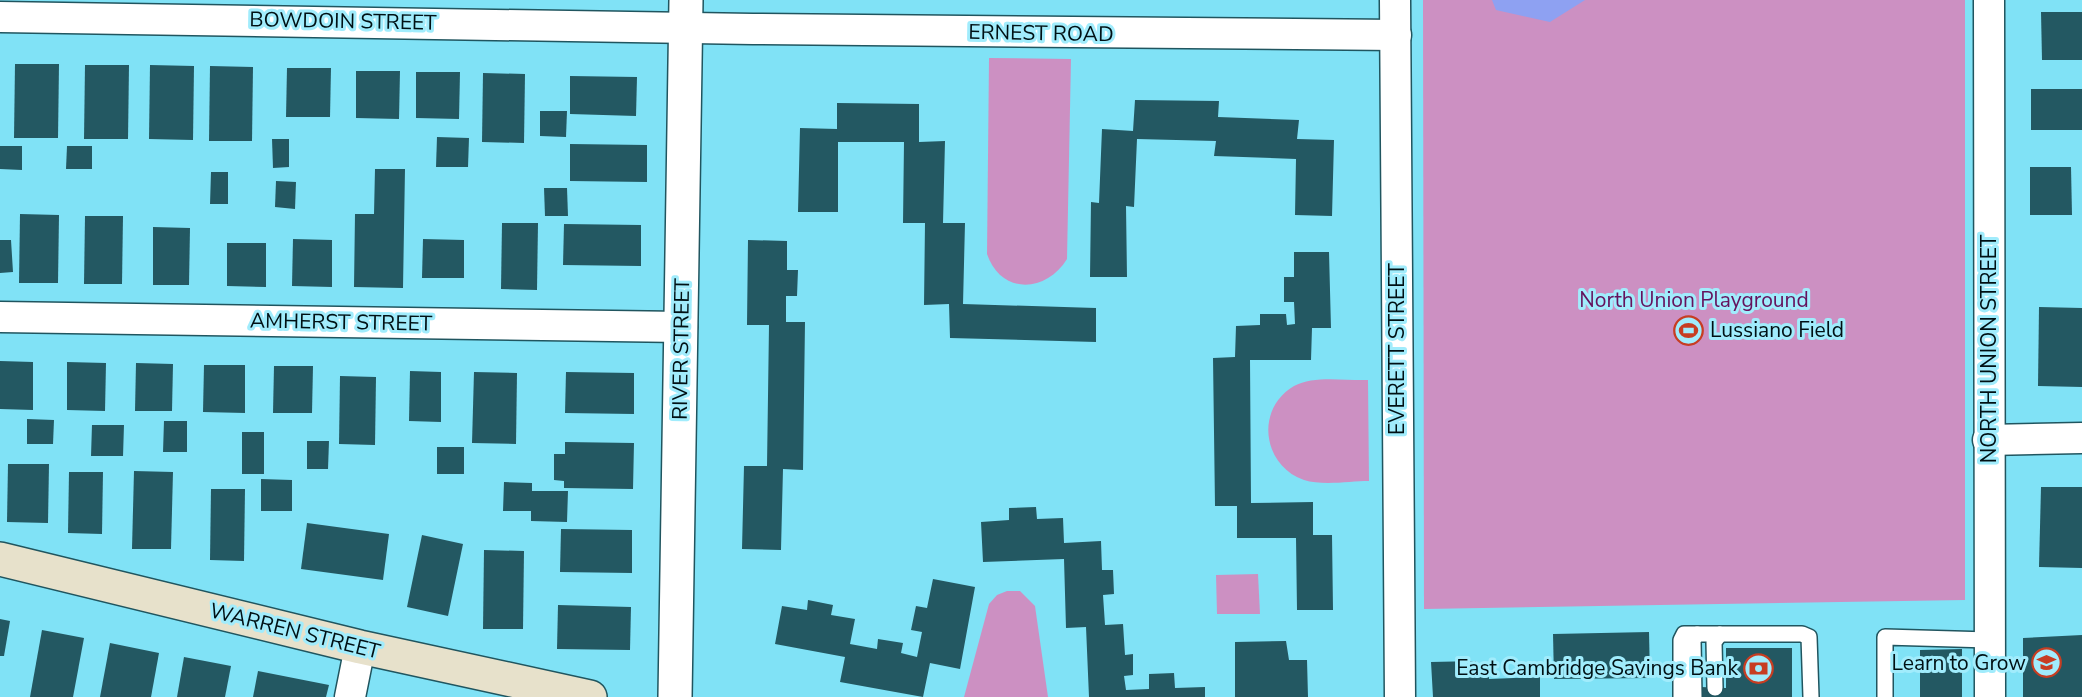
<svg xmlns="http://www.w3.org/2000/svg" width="2082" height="697" viewBox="0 0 2082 697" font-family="'Nunito Sans',sans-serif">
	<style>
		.green { fill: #cc90c2 }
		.water { fill: #8ea1f2 }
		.building { fill: #235862 }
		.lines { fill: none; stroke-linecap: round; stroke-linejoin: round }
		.service-casing { stroke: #20555f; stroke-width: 18 }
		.minor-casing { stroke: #20555f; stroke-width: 33 }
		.tertiary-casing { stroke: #20555f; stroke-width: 36 }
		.secondary-casing { stroke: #20555f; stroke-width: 36 }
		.service { stroke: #fff; stroke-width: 15 }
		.minor { stroke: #fff; stroke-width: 30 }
		.tertiary { stroke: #fff; stroke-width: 33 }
		.secondary { stroke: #e7e1cb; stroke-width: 33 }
		.labels { text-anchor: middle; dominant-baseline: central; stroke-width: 6; stroke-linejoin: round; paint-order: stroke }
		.street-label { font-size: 21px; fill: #001014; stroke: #a1ecfc }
		.park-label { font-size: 21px; fill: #65125d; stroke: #a1ecfc }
		.poi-label { font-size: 21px; fill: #001014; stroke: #a1ecfc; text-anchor: end }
	</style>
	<rect width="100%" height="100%" fill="#80e2f6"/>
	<g class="green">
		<polygon points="1423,0 1965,0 1965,600 1424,609"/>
		<path d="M989 58 1071 59 1067 259C1046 293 1001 295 987 254Z"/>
		<path d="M1368 380 1369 481C1350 481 1323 486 1304 480 1262 465 1255 409 1294 386 1314 375 1346 381 1368 380Z"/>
		<polygon points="1258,574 1260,614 1217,614 1216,575"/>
		<polygon points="1007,591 1020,591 1035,606 1048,697 964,697 989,604 997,595"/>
	</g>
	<polygon class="water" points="1492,0 1585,0 1550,22 1496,10"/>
	<g class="building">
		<polygon points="2041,12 2082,12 2082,60 2042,60"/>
		<polygon points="15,64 59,64 58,138 14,138"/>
		<polygon points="85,65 129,65 128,139 84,139"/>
		<polygon points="150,65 194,66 193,140 149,139"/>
		<polygon points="210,66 253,67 252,141 209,141"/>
		<polygon points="287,68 331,68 330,117 286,117"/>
		<polygon points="356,71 400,71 399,119 356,118"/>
		<polygon points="416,72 460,72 459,119 416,118"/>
		<polygon points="483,73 525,74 524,143 482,142"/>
		<polygon points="570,76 637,77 636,116 570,114"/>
		<rect x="2031" y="89" width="51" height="41"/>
		<polygon points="1135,100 1219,101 1218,117 1299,120 1297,139 1334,140 1332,216 1295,215 1296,159 1214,156 1216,141 1137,139 1134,207 1126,206 1127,277 1090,277 1091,202 1099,203 1102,129 1133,131"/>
		<polygon points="837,103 919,104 919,142 945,141 943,223 965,223 963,304 1096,308 1096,342 950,338 949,304 924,305 925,223 903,223 904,142 838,142 838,212 798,212 800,128 837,129"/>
		<polygon points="540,111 567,111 566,137 540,136"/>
		<polygon points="437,137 469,138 468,167 436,167"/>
		<polygon points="272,139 289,139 289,167 273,168"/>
		<polygon points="570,144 647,145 647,182 570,181"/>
		<polygon points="0,146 22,146 22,170 0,169"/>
		<polygon points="67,146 92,146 92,169 66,169"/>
		<polygon points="2030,167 2071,167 2072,215 2030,215"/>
		<polygon points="375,169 405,169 403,288 354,287 355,214 374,214"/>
		<polygon points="211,172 228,172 228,204 210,204"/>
		<polygon points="276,181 296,182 295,209 275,207"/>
		<polygon points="544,188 567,188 568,216 545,216"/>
		<polygon points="20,214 59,215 58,283 19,283"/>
		<polygon points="85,216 123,216 122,284 84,284"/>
		<polygon points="502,223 538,223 537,290 501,289"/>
		<polygon points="564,224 641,225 641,266 563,265"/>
		<polygon points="153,227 190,228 189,285 153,285"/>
		<polygon points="293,239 332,240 332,287 292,286"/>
		<polygon points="423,239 464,240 464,278 422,278"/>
		<polygon points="0,240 11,240 13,272 0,273"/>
		<polygon points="748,240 787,241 787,270 798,270 797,296 786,296 786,322 805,322 803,470 783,469 781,550 742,549 744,466 767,466 768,396 769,325 747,325"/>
		<polygon points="227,243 266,243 266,287 227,286"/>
		<polygon points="1294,252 1329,252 1331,328 1312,328 1311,360 1250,360 1251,503 1313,502 1313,535 1332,535 1333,610 1297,610 1296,538 1237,538 1237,506 1215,506 1213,358 1235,357 1236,326 1260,325 1260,314 1286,314 1287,325 1295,324 1294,302 1284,302 1284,277 1294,277"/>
		<polygon points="2039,307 2082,308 2082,387 2038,386"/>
		<polygon points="0,361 33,362 33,410 0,409"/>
		<polygon points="67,362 106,363 105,411 67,410"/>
		<polygon points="136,363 173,364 172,411 135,411"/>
		<polygon points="204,365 245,365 245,413 203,412"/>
		<polygon points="274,366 313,366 312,413 273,413"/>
		<polygon points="410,371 441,372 441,422 409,421"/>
		<polygon points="474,372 517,373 516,444 472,443"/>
		<polygon points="566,372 634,373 634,414 565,413"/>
		<polygon points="340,376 376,377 375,445 339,444"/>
		<polygon points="27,419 54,420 53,444 27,444"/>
		<polygon points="164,421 187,421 187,452 163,452"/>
		<polygon points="92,425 124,425 123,456 91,456"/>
		<rect x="242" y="432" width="22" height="42"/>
		<polygon points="307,441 329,441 328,469 307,469"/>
		<polygon points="565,442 634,443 633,489 564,488 564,481 554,480 554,454 565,454"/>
		<rect x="437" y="447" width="27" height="27"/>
		<polygon points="8,464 49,464 48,523 7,522"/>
		<polygon points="134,471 173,472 171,549 132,549"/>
		<polygon points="69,472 103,472 102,534 68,533"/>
		<polygon points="261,479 292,480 292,511 261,511"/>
		<polygon points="504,482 532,483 532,491 568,491 567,522 531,521 531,511 503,511"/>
		<polygon points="2041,487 2082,487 2082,568 2039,567"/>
		<polygon points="211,489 245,489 244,561 210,560"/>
		<polygon points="1036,507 1037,519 1063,518 1064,543 1101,541 1102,570 1113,570 1114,594 1103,595 1105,625 1123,624 1125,655 1133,654 1133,675 1124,676 1126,690 1149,689 1149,674 1174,673 1175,688 1205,687 1205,697 1089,697 1086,627 1066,628 1064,559 983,562 981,522 1009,520 1009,508"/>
		<polygon points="307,523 389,534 383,580 301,569"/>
		<polygon points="561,529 632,530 632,573 560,572"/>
		<polygon points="422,535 463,544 448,616 407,607"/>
		<polygon points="484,550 524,551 523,629 483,629"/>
		<polygon points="933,579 975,587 960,669 930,663 923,697 840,682 845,657 775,644 782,606 807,610 808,600 833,605 831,615 855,619 850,644 877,649 878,639 903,643 901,653 917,657 922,632 911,630 916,606 927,608"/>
		<polygon points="558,605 631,607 630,650 557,649"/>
		<polygon points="0,619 10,621 4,656 0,656"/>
		<polygon points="42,630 84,638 73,697 30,697"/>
		<polygon points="1649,632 1650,678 1554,679 1553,634"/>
		<polygon points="2082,635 2082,697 2023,697 2023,638"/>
		<polygon points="1286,641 1289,660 1307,660 1308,697 1235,697 1235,642"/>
		<polygon points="110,643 159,653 151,697 100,697"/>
		<polygon points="1726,648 1792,648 1792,697 1701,697 1701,687 1726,688"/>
		<polygon points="1962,649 1962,697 1920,697 1920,650"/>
		<polygon points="184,657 231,666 225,697 177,697"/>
		<polygon points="1476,661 1476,671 1489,670 1489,679 1540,677 1540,697 1433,697 1431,662"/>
		<polygon points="258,671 329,685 326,697 253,697"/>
	</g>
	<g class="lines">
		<defs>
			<g id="service">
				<polyline points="1715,688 1714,642 1720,634"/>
				<polyline points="1681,697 1681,640 1684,634 1802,634 1809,637 1811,697"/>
				<polyline points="1694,697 1693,640 1697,634"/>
				<polyline points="1885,697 1885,637 1989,640"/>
			</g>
			<g id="minor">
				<polyline points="1395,0 1400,697"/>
				<polyline points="1989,0 1990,697"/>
				<polyline points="0,17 753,29 1396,35"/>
				<polyline points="0,317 682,327"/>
				<polyline points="1988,440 2082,438"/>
				<polyline points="350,697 360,647"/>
			</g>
			<polyline id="tertiary" points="675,697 686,0"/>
			<polyline id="secondary" points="0,559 360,647 590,697"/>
		</defs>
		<use href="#service" class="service-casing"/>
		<use href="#minor" class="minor-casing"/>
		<use href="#tertiary" class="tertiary-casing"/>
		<use href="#secondary" class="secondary-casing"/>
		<use href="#service" class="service"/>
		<use href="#minor" class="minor"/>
		<use href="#tertiary" class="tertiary"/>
		<use href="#secondary" class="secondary"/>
	</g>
	<defs>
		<symbol id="stadium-ring" viewBox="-11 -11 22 22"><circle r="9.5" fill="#a1ecfc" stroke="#c73d22" stroke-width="1.5"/><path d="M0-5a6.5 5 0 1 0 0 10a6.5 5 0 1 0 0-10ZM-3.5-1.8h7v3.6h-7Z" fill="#c73d22"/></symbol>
		<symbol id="school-ring" viewBox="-11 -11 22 22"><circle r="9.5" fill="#a1ecfc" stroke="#c73d22" stroke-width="1.5"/><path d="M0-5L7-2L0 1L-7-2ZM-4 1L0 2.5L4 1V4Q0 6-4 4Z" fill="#c73d22"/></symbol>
		<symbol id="bank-ring" viewBox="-11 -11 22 22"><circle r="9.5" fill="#a1ecfc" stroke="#c73d22" stroke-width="1.5"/><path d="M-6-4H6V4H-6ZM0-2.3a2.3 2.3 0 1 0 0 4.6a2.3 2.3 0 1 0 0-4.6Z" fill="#c73d22"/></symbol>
	</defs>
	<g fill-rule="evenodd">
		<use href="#stadium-ring" x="1672" y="314" width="33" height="33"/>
		<use href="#school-ring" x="2030" y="646" width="33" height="33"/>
		<use href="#bank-ring" x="1742" y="652" width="33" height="33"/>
	</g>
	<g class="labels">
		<g class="street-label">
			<text transform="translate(343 21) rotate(1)">BOWDOIN STREET</text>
			<text transform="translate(1041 33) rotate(1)">ERNEST ROAD</text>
			<text transform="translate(341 322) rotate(1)">AMHERST STREET</text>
			<text transform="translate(681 349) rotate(-89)">RIVER STREET</text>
			<text transform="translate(1397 349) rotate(-90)">EVERETT STREET</text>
			<text transform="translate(1989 349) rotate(-90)">NORTH UNION STREET</text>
			<text transform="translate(295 631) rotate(14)">WARREN STREET</text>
		</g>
		<g class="park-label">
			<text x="1694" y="300">North Union Playground</text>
		</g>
		<g class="poi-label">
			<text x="1710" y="330" text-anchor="start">Lussiano Field</text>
			<text x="2026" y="663">Learn to Grow</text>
			<text x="1738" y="668">East Cambridge Savings Bank</text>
		</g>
	</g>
</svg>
